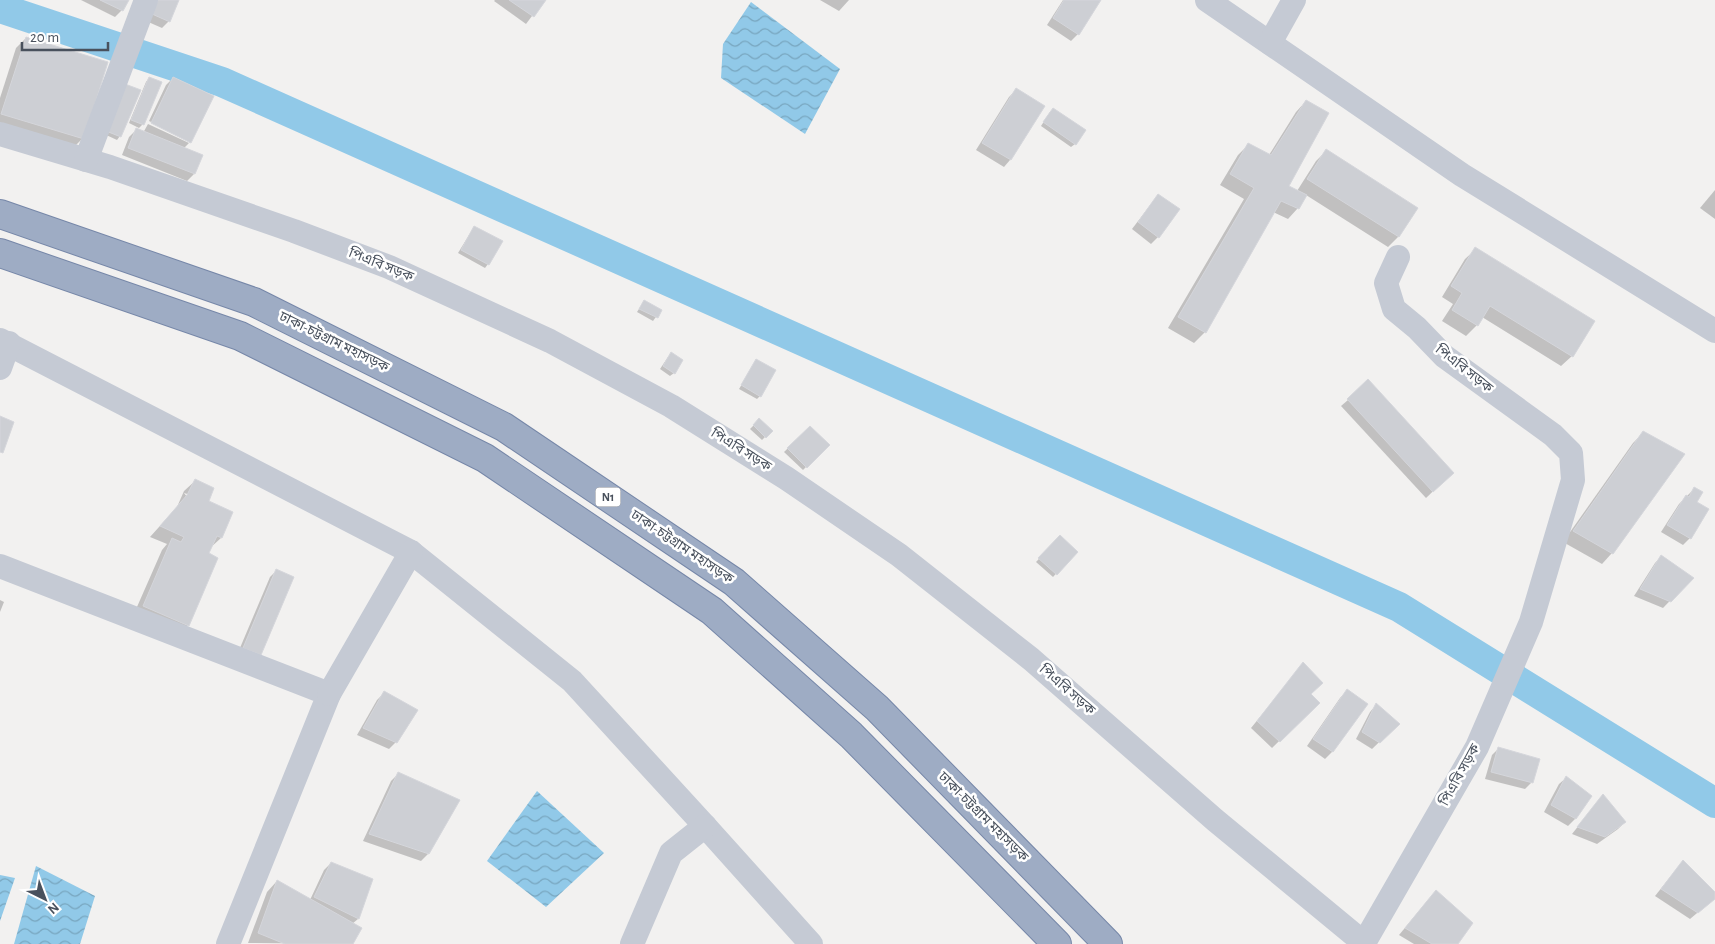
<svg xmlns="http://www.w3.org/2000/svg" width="1715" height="944" viewBox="0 0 1715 944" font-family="'Alegreya Sans','Noto Sans Bengali',sans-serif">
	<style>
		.water { fill: url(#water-waves) }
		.shadow { fill: #0003; fill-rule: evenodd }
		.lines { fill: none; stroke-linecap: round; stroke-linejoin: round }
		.canal { stroke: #91c9e8; stroke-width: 30 }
		.building { fill: #cdcfd4; stroke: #d5d6db }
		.trunk-casing { stroke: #7687a8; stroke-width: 30 }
		.minor { stroke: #c5cad4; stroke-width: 24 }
		.trunk { stroke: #9eacc4; stroke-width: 28 }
		.labels { text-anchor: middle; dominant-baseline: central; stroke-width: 5; stroke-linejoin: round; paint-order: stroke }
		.shield { fill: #fff; stroke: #80858e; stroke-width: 1 }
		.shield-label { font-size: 12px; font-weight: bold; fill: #49515d }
		.street-label { font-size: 14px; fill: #49515d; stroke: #fff }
	</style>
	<defs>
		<pattern id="water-waves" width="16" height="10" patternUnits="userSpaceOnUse" patternTransform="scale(1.25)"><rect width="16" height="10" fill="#91c9e8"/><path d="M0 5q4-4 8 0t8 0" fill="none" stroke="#78a6bf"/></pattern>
	</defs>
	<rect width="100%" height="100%" fill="#f2f1f0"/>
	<g class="water">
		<polygon points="751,2 840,69 805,134 721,78 723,44"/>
		<polygon points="537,791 604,853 546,907 487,861"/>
		<polygon points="36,866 95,896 80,944 14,944"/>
		<polygon points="0,875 15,878 0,921"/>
	</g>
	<g class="shadow">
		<polygon points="81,0 127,0 122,10 115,17"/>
		<polygon points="155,0 178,0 169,21 162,28 146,21"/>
		<polygon points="495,0 544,0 526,24 494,1"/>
		<polygon points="820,0 849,0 839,11"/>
		<polygon points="1063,0 1100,0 1078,34 1071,41 1047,25"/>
		<polygon points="26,38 83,138 72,149 0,127 0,98 16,48"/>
		<polygon points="149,78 143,124 139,128 129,123 146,82"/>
		<polygon points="173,78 190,142 189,143 189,140 149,121 166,85"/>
		<polygon points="123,88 120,136 117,140 104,134"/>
		<polygon points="1016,90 1010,160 1004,167 976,150 1009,97"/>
		<polygon points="1306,101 1287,186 1297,191 1316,161 1326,151 1416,209 1398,237 1388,247 1306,195 1298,208 1288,219 1273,212 1205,332 1194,343 1168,328 1244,199 1220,185 1238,155 1248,145 1269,155 1296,112"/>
		<polygon points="1050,112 1075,144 1071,147 1041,126"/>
		<polygon points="148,124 189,143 184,148 201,155 194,174 187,181 122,155 129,137 136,130 143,133"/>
		<polygon points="1715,190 1715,219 1700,208"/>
		<polygon points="1158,195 1158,237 1151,244 1132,229"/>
		<polygon points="474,227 488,264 485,268 458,253"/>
		<polygon points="1476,249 1572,356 1561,366 1482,317 1477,325 1466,336 1442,321 1453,304 1442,297 1465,259"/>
		<polygon points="644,301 661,310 653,321 637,312"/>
		<polygon points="668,357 674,373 670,376 660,369"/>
		<polygon points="756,361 760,396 757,399 739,389"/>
		<polygon points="1348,400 1446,479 1426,498 1341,406"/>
		<polygon points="759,420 771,431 762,440 750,429"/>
		<polygon points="810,427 828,445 803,470 784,452"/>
		<polygon points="1644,432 1612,553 1602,564 1563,542 1633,443"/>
		<path d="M195 481 207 502 232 512 221 538 210 548 188 625 178 635 133 616 162 550 167 544 150 537 177 507 184 491ZM184 493 194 496 191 502Z"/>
		<polygon points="1694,489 1696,502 1690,538 1683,545 1661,532 1679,504"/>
		<polygon points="1060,537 1076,552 1053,577 1036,562"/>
		<polygon points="1662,556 1692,578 1663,608 1634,596 1655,563"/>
		<polygon points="277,570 260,655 237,655 270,577"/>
		<polygon points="0,600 4,602 0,612"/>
		<polygon points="1303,664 1309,695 1318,703 1272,748 1251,728"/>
		<polygon points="1347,691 1366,704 1332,752 1325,759 1307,746 1340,698"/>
		<polygon points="384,693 396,742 389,749 357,735 377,700"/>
		<polygon points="1376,705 1398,724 1372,749 1356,739 1370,712"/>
		<polygon points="1499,748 1532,782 1525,789 1485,779 1492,755"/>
		<polygon points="398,774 458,800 428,854 421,861 363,841 391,781"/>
		<polygon points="1566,778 1590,797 1575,819 1568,826 1544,812 1559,784"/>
		<polygon points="1602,796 1625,822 1618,829 1597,844 1572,834"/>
		<polygon points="1683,861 1715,894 1715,898 1690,919 1655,896"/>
		<polygon points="331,863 371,880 358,919 352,924 352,944 248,943 267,892 277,881 310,900 324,870"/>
		<polygon points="1429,899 1457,944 1414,944 1399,935"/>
	</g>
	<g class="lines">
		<polyline class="canal" points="0,8 222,82 1399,607 1715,803"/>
	</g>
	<g class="building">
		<polygon points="100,0 129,0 123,11"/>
		<polygon points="158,0 179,0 170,22 152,14"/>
		<polygon points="509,0 546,0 534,17"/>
		<polygon points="1064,0 1101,0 1079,35 1053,18"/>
		<polygon points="26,37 108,62 84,139 1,114"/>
		<polygon points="149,77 162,82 144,125 131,120"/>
		<polygon points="173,77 214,96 191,143 151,123"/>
		<polygon points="125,84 141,90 121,137 106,131"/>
		<polygon points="1016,88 1045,106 1011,160 982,143"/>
		<polygon points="1306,100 1329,113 1289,186 1307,195 1299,209 1281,201 1206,333 1178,317 1254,188 1230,174 1248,143 1271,155"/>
		<polygon points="1053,108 1086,130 1076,145 1043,122"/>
		<polygon points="136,128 203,155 195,174 128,148"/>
		<polygon points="1326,149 1418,208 1399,237 1307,179"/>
		<polygon points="1158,194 1180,209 1159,238 1138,222"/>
		<polygon points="474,226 503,241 489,265 461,250"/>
		<polygon points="1475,247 1595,321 1573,357 1490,306 1478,326 1452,310 1462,293 1451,286"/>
		<polygon points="644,300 662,310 658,318 639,309"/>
		<polygon points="671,352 683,360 675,374 663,366"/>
		<polygon points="756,359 776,370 761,397 741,385"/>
		<polygon points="1368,379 1454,473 1433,492 1347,399"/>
		<polygon points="0,416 14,422 3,453 0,452"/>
		<polygon points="759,418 773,431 766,438 753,425"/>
		<polygon points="810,426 830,445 807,468 787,448"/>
		<polygon points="1643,431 1685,454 1613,554 1573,531"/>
		<polygon points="195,479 214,488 209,501 233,512 222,538 217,536 209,553 218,558 189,626 143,606 172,538 181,542 184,537 160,526 187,495"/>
		<polygon points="1694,487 1703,492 1697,502 1709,509 1691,539 1667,525 1686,495 1689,497"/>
		<polygon points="1060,535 1078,552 1057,575 1038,558"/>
		<polygon points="1661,555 1694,578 1671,602 1640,589"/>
		<polygon points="276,569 294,577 261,655 243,648"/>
		<polygon points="1303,662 1323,683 1311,694 1320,703 1280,742 1257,721"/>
		<polygon points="1347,689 1368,704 1333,752 1313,739"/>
		<polygon points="384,691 418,710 397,743 363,728"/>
		<polygon points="1376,703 1400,724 1380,743 1362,732"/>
		<polygon points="1498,747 1540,759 1533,783 1491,772"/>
		<polygon points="398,772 460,800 429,854 369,834"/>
		<polygon points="1566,776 1592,796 1576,819 1551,805"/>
		<polygon points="1603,794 1626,822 1605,837 1577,827"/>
		<polygon points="1683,860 1715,892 1715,899 1698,913 1661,889"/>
		<polygon points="331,862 373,879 359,919 314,897"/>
		<polygon points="277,880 362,928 353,944 285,944 258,933"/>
		<polygon points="1436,890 1473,923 1458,944 1432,944 1405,928"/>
	</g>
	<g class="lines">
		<defs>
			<g id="trunk">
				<polyline points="0,214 254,302 504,427 734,582 877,708 1108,944"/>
				<polyline points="0,253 240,336 485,458 712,611 851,735 1057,944"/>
			</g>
		</defs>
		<use href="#trunk" class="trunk-casing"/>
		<g class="minor">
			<polyline points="1207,0 1462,175 1715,331"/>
			<polyline points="1270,43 1294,0"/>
			<polyline points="0,134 110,167 294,231 389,267 550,341 671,406 786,478 899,555 1031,659 1215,820 1364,943 1477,747 1531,622 1573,480 1571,453 1553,435 1444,356 1417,328 1394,309 1386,283 1398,257"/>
			<polyline points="86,160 146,0"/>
			<polyline points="0,340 411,552 572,681 705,826 811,944"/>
			<polyline points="0,368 9,343"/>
			<polyline points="0,566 329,694 228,944"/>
			<polyline points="329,694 411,552"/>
			<polyline points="632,944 671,853 705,826"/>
		</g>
		<use href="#trunk" class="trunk"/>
	</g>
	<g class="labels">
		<rect class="shield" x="595.5" y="487.5" width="25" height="19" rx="4"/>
		<g class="shield-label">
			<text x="608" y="497">N1</text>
		</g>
		<g class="street-label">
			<text transform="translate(381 265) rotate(22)">পিএবি সড়ক</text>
			<text transform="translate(334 342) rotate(26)">ঢাকা-চট্টগ্রাম মহাসড়ক</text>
			<text transform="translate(1464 369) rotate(38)">পিএবি সড়ক</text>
			<text transform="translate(741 450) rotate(32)">পিএবি সড়ক</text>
			<text transform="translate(682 547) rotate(34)">ঢাকা-চট্টগ্রাম মহাসড়ক</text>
			<text transform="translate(1067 690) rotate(41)">পিএবি সড়ক</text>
			<text transform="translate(1460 775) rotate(-61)">পিএবি সড়ক</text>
			<text transform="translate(983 817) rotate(45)">ঢাকা-চট্টগ্রাম মহাসড়ক</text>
		</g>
	</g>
	<g transform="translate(45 899) rotate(138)" stroke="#ffffff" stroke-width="4" paint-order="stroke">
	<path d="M0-4L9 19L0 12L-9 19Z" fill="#49515d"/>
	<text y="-8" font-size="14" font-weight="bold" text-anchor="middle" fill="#49515d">N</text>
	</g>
	<path d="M22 42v8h86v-8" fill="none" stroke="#49515d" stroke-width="2.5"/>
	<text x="30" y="42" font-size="15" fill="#49515d" stroke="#ffffff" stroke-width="4" paint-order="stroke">20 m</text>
</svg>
